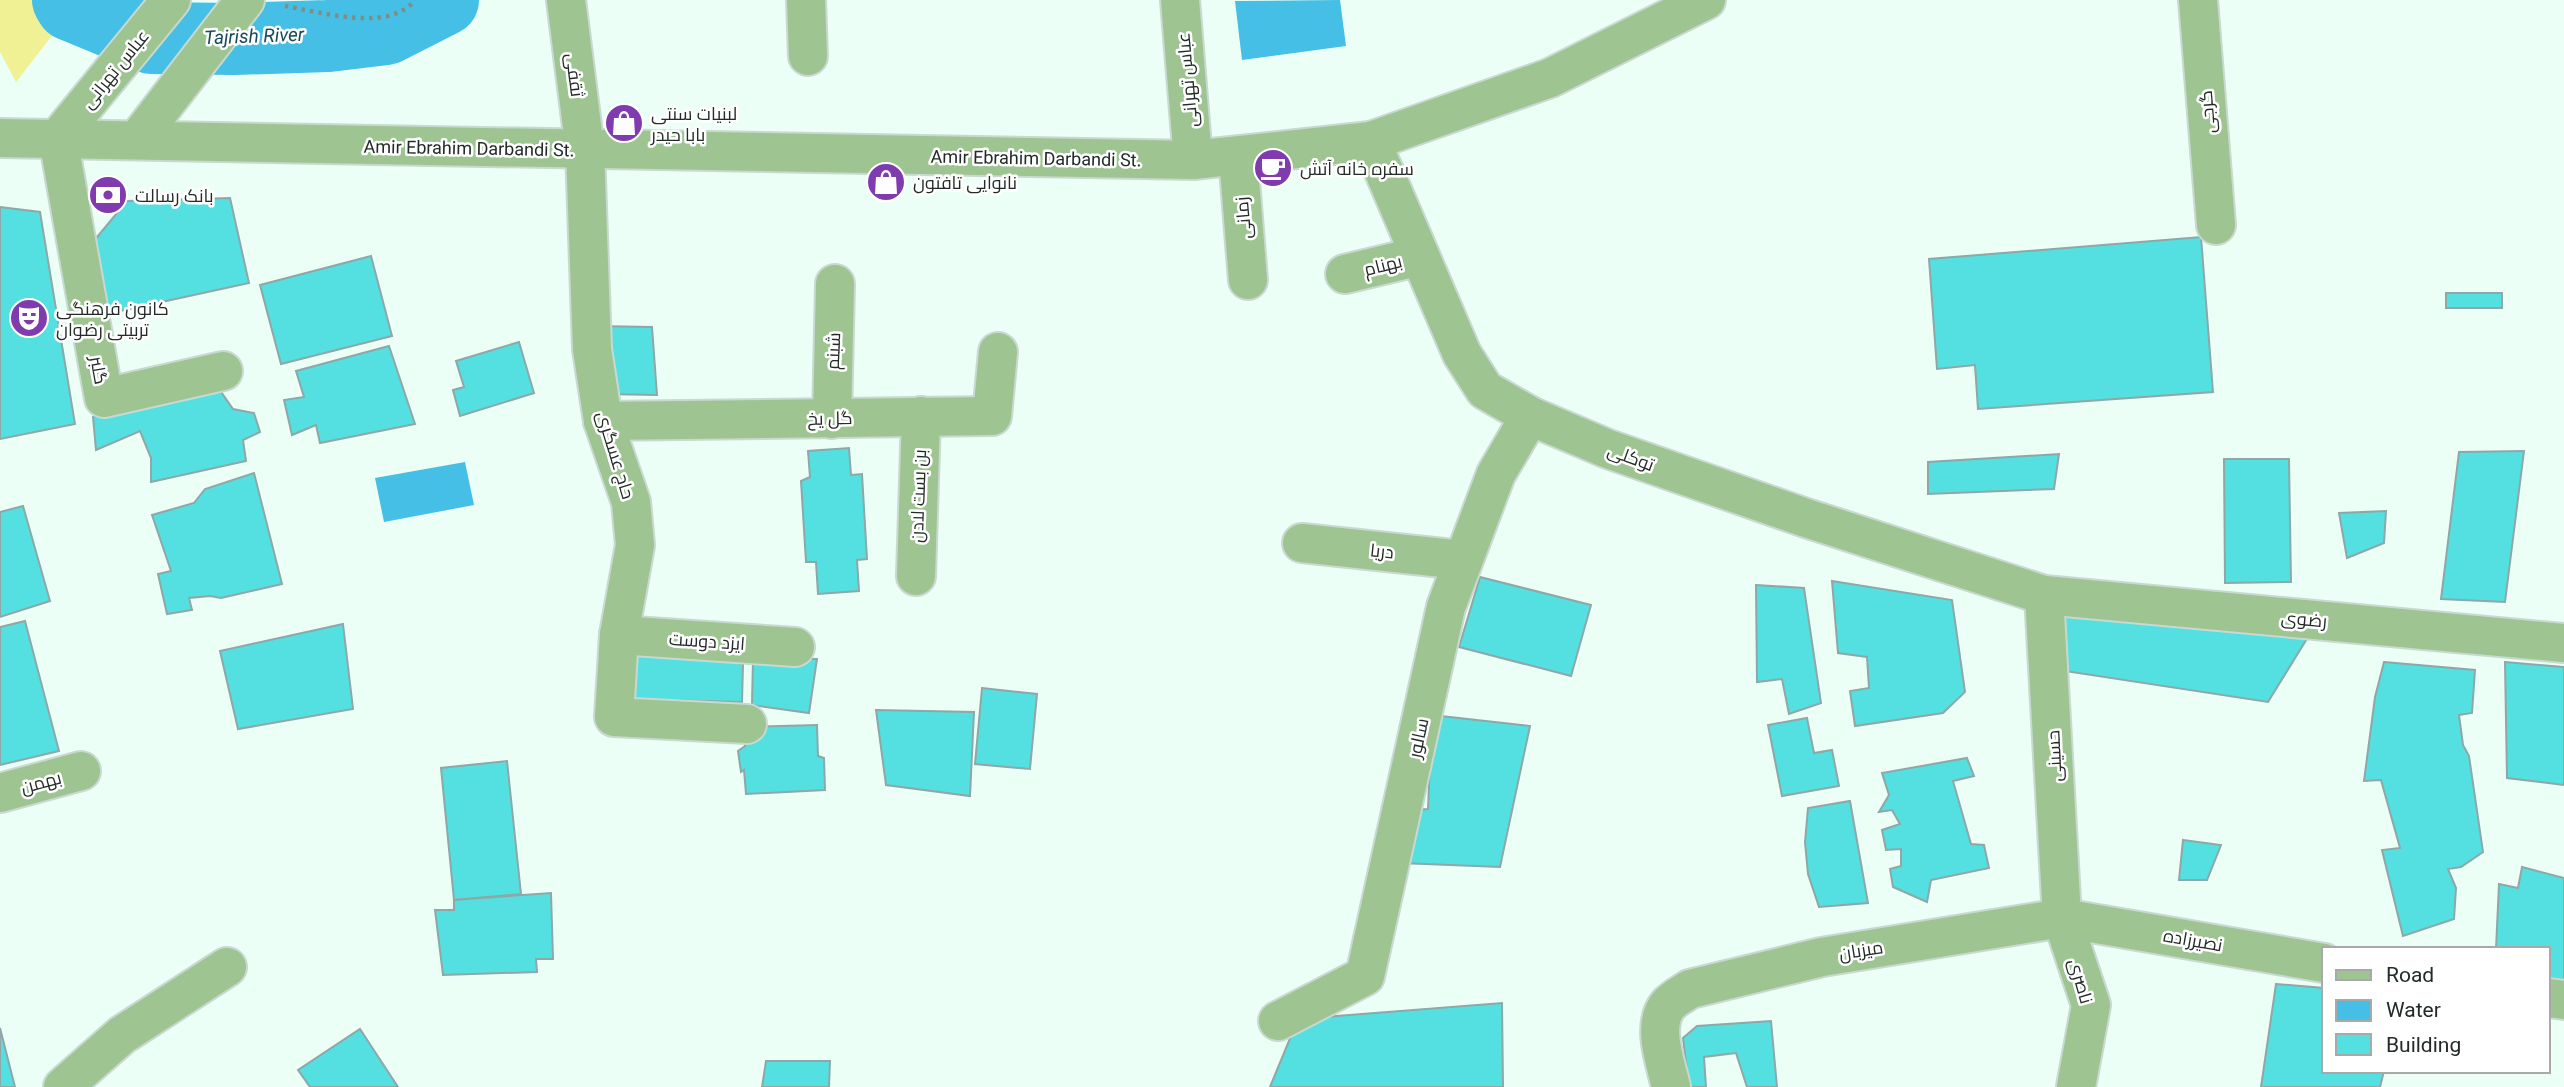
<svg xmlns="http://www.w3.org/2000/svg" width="2564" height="1087" viewBox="0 0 2564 1087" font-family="Roboto,Cairo,sans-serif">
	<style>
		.green { fill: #eff194 }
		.water { fill: #45bfe6 }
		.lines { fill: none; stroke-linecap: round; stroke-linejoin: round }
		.river { stroke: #45bfe6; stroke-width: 72 }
		.building { fill: #54e0e0; stroke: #8ea7a7; stroke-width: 2 }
		.minor-casing { stroke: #c8d9d1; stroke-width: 42 }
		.path { stroke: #808d87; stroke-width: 4.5; stroke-dasharray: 3.5 5; stroke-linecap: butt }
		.minor { stroke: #9ec491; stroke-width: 38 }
		.labels { text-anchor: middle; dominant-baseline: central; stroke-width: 5; stroke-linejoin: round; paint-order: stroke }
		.street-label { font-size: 18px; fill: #222b27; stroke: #fff }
		.poi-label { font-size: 18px; fill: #222b27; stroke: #fff; text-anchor: start }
		.water-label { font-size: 19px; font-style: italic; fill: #174a5a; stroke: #fff }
	</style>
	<rect width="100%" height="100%" fill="#ecfff6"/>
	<polygon class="green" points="0,0 59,0 68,15 16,82 0,52"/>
	<g class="water">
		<polygon points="1340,0 1346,46 1242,60 1235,1"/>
		<polygon points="465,462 474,505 384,522 375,478"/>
	</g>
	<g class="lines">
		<polyline class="river" points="68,0 71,5 151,38 234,39 328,36 386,29 443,0"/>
	</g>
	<g class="building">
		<polygon points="230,198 249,283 102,315 87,249 127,201"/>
		<polygon points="0,207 40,212 75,424 0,439"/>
		<polygon points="2201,237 2213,392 1978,409 1975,365 1937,369 1929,259"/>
		<polygon points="371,256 392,336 281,364 260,285"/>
		<rect x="2446" y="293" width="56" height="15"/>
		<polygon points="596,326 652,327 657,395 603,394"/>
		<polygon points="519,342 534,393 460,416 453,390 464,387 456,361"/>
		<polygon points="389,346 415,424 320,443 316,425 292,435 284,400 304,397 296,371"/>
		<polygon points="217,386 233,409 254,413 260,432 243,440 246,461 151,482 151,458 140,431 96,450 93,417"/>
		<polygon points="849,448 851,475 862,474 867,559 857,560 859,591 818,594 816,562 806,562 801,481 810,477 808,451"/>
		<polygon points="2524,451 2505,602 2441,599 2459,452"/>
		<polygon points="2059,454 2054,489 1928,494 1928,462"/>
		<polygon points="2224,459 2289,459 2291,582 2225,583"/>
		<polygon points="254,473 282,584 221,598 210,596 189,598 192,610 167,614 158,574 171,571 152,515 194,503 205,489"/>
		<polygon points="23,506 50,601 0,617 0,512"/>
		<polygon points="2386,511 2384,543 2347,558 2339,513"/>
		<polygon points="1480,577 1591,605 1571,676 1459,647"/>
		<polygon points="1832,581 1952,600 1965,692 1943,713 1855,726 1850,691 1869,688 1867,657 1838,653"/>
		<polygon points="1756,585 1804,588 1821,703 1789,714 1782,679 1757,682"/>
		<polygon points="2053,615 2308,637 2268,702 2058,670"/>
		<polygon points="25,621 59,751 0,765 0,627"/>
		<polygon points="343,624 353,709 238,729 220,651"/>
		<polygon points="631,644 743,664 742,702 622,699"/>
		<polygon points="753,658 817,659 809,713 752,705"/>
		<polygon points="2384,662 2475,670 2472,713 2459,715 2463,745 2469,756 2483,852 2461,867 2448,869 2456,888 2454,919 2403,936 2382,850 2400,848 2381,780 2364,781 2375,697"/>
		<polygon points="2505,662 2564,667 2564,785 2507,778"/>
		<polygon points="982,688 1037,694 1030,769 975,764"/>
		<polygon points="876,710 974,712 970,796 886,785"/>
		<polygon points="1432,715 1530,726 1500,867 1375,862 1396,811 1428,809"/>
		<polygon points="1807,718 1814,753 1832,750 1839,786 1782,796 1768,725"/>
		<polygon points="817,725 818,756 824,758 825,790 746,794 744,770 741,772 738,751 745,746 744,727"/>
		<polygon points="1967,758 1974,776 1953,781 1971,844 1984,845 1989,868 1931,880 1927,902 1893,887 1890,869 1901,866 1901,849 1886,850 1882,830 1900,824 1892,810 1879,812 1889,795 1882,773"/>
		<polygon points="507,761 521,894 454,900 441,768"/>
		<polygon points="1850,801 1868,903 1819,907 1808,874 1805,842 1808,808"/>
		<polygon points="2183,840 2221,845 2207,880 2179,880"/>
		<polygon points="2522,867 2564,878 2564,983 2548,981 2548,949 2496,949 2499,884 2518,888"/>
		<polygon points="551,893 553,959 536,959 537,972 443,975 435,910 454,910 454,900"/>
		<polygon points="2276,984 2324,988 2324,1071 2384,1071 2380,1087 2261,1087"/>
		<polygon points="1502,1003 1503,1087 1270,1087 1298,1019"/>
		<polygon points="1771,1021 1777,1087 1747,1087 1736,1053 1704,1057 1706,1087 1689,1087 1683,1038 1697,1026"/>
		<polygon points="0,1028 15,1087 0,1087"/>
		<polygon points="360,1029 398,1087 310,1087 298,1070"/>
		<polygon points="766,1061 830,1061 829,1087 762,1087"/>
	</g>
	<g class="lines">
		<defs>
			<g id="minor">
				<polyline points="566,0 585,150 592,349 603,421 631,502 635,545 619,635 614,717 747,724"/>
				<polyline points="806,0 808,56"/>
				<polyline points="1180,0 1193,160"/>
				<polyline points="2198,0 2216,225"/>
				<polyline points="0,138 1193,160 1371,141 1550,78 1706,0"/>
				<polyline points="58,138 104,398 223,371"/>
				<polyline points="58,138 171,0"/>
				<polyline points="137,140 245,0"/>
				<polyline points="1371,141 1462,354 1485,390 1530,416 1608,449 1806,518 2044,595 2564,643"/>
				<polyline points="1238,156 1248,280"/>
				<polyline points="1345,274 1420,256"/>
				<polyline points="832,419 835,284"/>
				<polyline points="603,421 992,416 998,352"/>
				<polyline points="1302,543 1462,560"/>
				<polyline points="916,576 921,416"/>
				<polyline points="2044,595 2062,918 2091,1005 2076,1087"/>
				<polyline points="619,635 795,647"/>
				<polyline points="0,793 81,771"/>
				<polyline points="2548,998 2564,1000"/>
				<polyline points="1278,1021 1365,976 1446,607 1496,474 1530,416"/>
				<polyline points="63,1087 122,1035 227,967"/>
				<path d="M1671 1087C1666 1064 1651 1026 1668 1005 1674 998 1683 994 1690 989L1822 957 2062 918 2324 963"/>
			</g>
		</defs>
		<use href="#minor" class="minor-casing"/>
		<path class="path" d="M285 6C321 12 389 33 415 0"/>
		<use href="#minor" class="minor"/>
	</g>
	<defs>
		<symbol id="shop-disc" viewBox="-11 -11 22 22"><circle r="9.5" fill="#803baf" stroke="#fff"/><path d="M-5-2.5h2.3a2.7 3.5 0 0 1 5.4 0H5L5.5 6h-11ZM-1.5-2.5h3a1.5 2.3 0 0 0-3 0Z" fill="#fff"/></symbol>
		<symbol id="cafe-disc" viewBox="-11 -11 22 22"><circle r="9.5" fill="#803baf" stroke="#fff"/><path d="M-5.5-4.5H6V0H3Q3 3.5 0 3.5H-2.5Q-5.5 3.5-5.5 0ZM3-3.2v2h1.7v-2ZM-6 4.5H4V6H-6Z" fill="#fff"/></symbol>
		<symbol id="bank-disc" viewBox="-11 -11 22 22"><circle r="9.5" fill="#803baf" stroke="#fff"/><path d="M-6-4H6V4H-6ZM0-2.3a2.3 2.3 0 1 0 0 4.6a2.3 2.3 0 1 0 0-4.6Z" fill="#fff"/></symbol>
		<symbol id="theatre-disc" viewBox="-11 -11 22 22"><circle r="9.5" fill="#803baf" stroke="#fff"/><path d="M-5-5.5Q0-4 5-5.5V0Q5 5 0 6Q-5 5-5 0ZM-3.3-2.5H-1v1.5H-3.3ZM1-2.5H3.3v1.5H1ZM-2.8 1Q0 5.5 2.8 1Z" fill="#fff"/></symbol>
	</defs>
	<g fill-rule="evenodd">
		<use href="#shop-disc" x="602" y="101" width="44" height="44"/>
		<use href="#cafe-disc" x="1251" y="146" width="44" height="44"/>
		<use href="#shop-disc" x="864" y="160" width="44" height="44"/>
		<use href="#bank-disc" x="86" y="173" width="44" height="44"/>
		<use href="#theatre-disc" x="7" y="296" width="44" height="44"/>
	</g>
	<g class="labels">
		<g class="street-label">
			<text transform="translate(115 69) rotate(-51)">عباس تهرانی</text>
			<text transform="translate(575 75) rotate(83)">ثقفی</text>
			<text transform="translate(1187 80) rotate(-95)">عباس تهرانی</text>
			<text transform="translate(2207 112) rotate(-95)">گرجی</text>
			<text transform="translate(469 148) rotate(1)">Amir Ebrahim Darbandi St.</text>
			<text transform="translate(1036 158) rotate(1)">Amir Ebrahim Darbandi St.</text>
			<text transform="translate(1243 218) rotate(-95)">زمانی</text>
			<text transform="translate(1383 265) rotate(-14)">بهنام</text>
			<text transform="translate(833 351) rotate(-88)">شبنم</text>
			<text transform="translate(99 370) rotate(80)">گلبر</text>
			<text transform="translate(830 418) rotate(-1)">گل یخ</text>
			<text transform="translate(616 455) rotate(73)">حاج عسگری</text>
			<text transform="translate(1631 457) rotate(20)">توکلی</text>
			<text transform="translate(918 496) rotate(-88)">بن بست لادن</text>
			<text transform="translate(1382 551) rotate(6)">دریا</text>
			<text transform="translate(2304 619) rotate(5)">رضوى</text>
			<text transform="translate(707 641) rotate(4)">ایزد دوست</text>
			<text transform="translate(1418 738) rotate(-78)">سالور</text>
			<text transform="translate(2054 756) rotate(-93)">حسینی</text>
			<text transform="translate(41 782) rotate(-15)">بهمن</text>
			<text transform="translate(2193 940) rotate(10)">نصیرزاده</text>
			<text transform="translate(1861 950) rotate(-9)">میزبان</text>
			<text transform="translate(2081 981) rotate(74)">ناصری</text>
		</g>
		<g class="poi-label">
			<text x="651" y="113">لبنیات سنتی<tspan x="651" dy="21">بابا حیدر</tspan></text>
			<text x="1300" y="168">سفره خانه آتش</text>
			<text x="913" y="182">نانوایی تافتون</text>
			<text x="135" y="195">بانک رسالت</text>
			<text x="56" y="308">کانون فرهنگی<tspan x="56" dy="21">تربیتی رضوان</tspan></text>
		</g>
		<g class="water-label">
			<text transform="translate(254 36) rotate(-2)">Tajrish River</text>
		</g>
	</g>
	<rect x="2322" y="947" width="228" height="126" fill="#ffffff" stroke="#a7aaa9" stroke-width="2"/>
	<rect x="2336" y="970" width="35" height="10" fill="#9ec491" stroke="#a7aaa9" stroke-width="2"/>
	<text x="2386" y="982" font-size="21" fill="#222b27">Road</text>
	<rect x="2336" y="1000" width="35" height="21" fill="#45bfe6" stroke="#a7aaa9" stroke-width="2"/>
	<text x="2386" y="1017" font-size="21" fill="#222b27">Water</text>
	<rect x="2336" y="1034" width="35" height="21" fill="#54e0e0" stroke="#a7aaa9" stroke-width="2"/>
	<text x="2386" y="1052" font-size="21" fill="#222b27">Building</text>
</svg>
